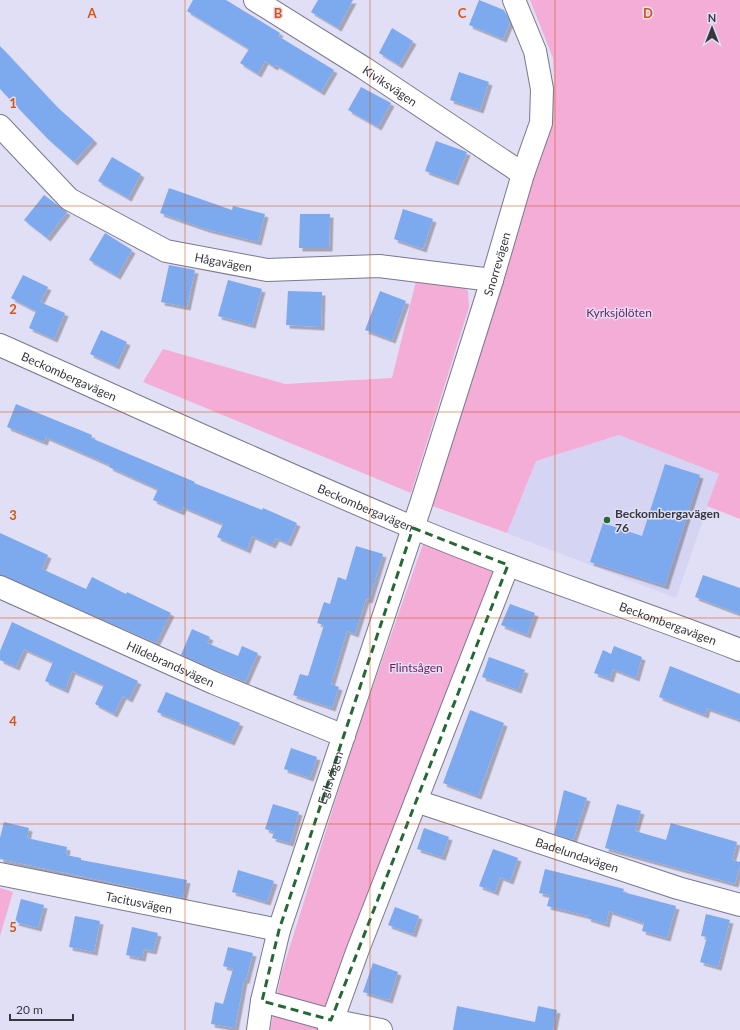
<svg xmlns="http://www.w3.org/2000/svg" width="740" height="1030" viewBox="0 0 740 1030" font-family="Lato,sans-serif">
	<style>
		.built { fill: #d5d4f2 }
		.green { fill: #f3add7 }
		.building { fill: #7da9ee; filter: url(#shadow) }
		.lines { fill: none; stroke-linecap: round; stroke-linejoin: round }
		.minor-casing { stroke: #79788d; stroke-width: 24 }
		.minor { stroke: #fff; stroke-width: 22 }
		.marked { fill: none; stroke: #246833; stroke-width: 3; stroke-dasharray: 8 5; stroke-linejoin: round }
		.grid { fill: none; stroke: #d65611; stroke-width: 1; stroke-opacity: 0.55 }
		.poi-dot { fill: #246833; stroke: #e0dff6; stroke-width: 1.5 }
		.labels { text-anchor: middle; dominant-baseline: central; stroke-width: 3; stroke-linejoin: round; paint-order: stroke }
		.street-label { font-size: 12px; fill: #373740; stroke: #e0dff6 }
		.park-label { font-size: 12px; fill: #761b5a; stroke: #e0dff6 }
		.poi-label { font-size: 12px; font-weight: bold; fill: #373740; stroke: #e0dff6; text-anchor: start }
		.grid-label { font-size: 13px; text-anchor: middle; font-weight: bold; fill: #d65611; stroke: #e0dff6; stroke-width: 3; stroke-linejoin: round; paint-order: stroke }
	</style>
	<defs>
		<filter id="shadow"><feDropShadow dx="3.5" dy="3.5" stdDeviation="0" flood-color="#0004"/></filter>
	</defs>
	<rect width="100%" height="100%" fill="#e0dff6"/>
	<polygon class="built" points="619,435 719,474 676,598 507,533 536,461"/>
	<g class="green">
		<polygon points="530,0 740,0 740,519 707,506 719,474 619,435 536,461 507,533 430,505 551,122 554,80 553,58"/>
		<polygon points="416,281 461,286 468,291 469,307 411,493 143,382 163,349 285,384 392,378"/>
		<polygon points="423,544 495,571 322,1030 270,1030 281,975 355,738"/>
		<polygon points="0,888 13,892 0,936"/>
	</g>
	<g class="building">
		<polygon points="193,0 226,0 280,33 278,36 334,70 321,92 276,65 274,67 265,61 258,74 240,63 249,49 187,11"/>
		<polygon points="318,0 353,0 338,28 311,12"/>
		<polygon points="479,0 504,10 510,22 503,39 469,25"/>
		<polygon points="392,28 413,41 399,65 379,53"/>
		<polygon points="0,46 57,107 94,140 74,162 48,139 0,89"/>
		<polygon points="459,72 489,82 480,110 450,100"/>
		<polygon points="361,87 391,103 378,127 348,110"/>
		<polygon points="436,141 467,152 455,182 425,171"/>
		<polygon points="112,157 141,174 128,198 98,181"/>
		<polygon points="169,188 232,210 233,206 265,214 258,242 206,229 160,213"/>
		<polygon points="44,195 67,212 47,238 24,220"/>
		<polygon points="403,209 433,219 423,249 394,239"/>
		<polygon points="300,214 330,214 329,248 299,248"/>
		<polygon points="105,233 132,250 117,276 89,260"/>
		<polygon points="169,265 195,270 187,307 161,302"/>
		<polygon points="23,275 48,287 40,302 65,313 54,339 29,328 39,304 36,311 11,298"/>
		<polygon points="228,280 262,289 252,325 218,316"/>
		<polygon points="288,291 322,292 321,327 286,325"/>
		<polygon points="380,291 406,301 392,340 365,330"/>
		<polygon points="101,330 127,342 116,366 90,354"/>
		<polygon points="16,404 92,435 91,438 195,482 194,483 262,510 263,508 297,523 288,543 276,538 272,545 252,536 247,550 217,537 223,524 183,507 181,512 153,500 158,489 109,467 110,465 46,437 44,442 7,427"/>
		<polygon points="665,464 700,475 665,586 590,562 603,523 642,536"/>
		<polygon points="0,533 48,555 42,569 86,589 92,577 126,594 127,592 171,613 156,643 0,575"/>
		<polygon points="356,546 383,554 369,600 366,599 355,634 347,631 331,684 339,687 332,708 293,695 300,674 308,676 324,625 317,623 324,602 330,604 338,577 346,580"/>
		<polygon points="703,575 740,588 740,614 695,597"/>
		<polygon points="510,604 535,613 527,635 501,625"/>
		<polygon points="12,622 138,681 129,699 123,696 114,714 95,704 104,685 72,671 65,690 45,681 53,662 24,649 16,667 0,660 0,651"/>
		<polygon points="192,629 210,637 207,643 238,656 242,646 258,653 245,682 181,655"/>
		<polygon points="614,646 642,657 636,678 613,669 610,679 594,673 603,650 611,654"/>
		<polygon points="489,657 525,670 518,690 482,677"/>
		<polygon points="670,666 740,694 740,720 707,708 705,715 659,697"/>
		<polygon points="166,692 240,723 231,742 157,712"/>
		<polygon points="470,710 504,723 478,796 443,783"/>
		<polygon points="291,748 317,757 310,778 284,769"/>
		<polygon points="564,790 587,798 573,840 554,834"/>
		<polygon points="273,804 299,812 290,843 272,838 274,832 265,829"/>
		<polygon points="617,804 641,811 635,831 666,840 671,823 737,842 732,860 740,862 740,865 735,884 605,848"/>
		<polygon points="4,822 29,828 27,838 67,847 66,855 81,858 81,860 187,880 183,898 0,859 0,838"/>
		<polygon points="424,828 449,837 442,857 417,849"/>
		<polygon points="493,849 518,858 510,881 500,877 495,892 479,886"/>
		<polygon points="545,869 605,884 624,889 623,892 676,906 667,938 642,931 644,923 609,911 606,924 587,918 588,916 547,906 550,895 539,893"/>
		<polygon points="238,870 274,881 267,902 232,892"/>
		<polygon points="21,899 44,905 38,928 15,922"/>
		<polygon points="395,907 419,916 413,934 388,925"/>
		<polygon points="706,914 730,920 718,967 700,962 707,937 701,936"/>
		<polygon points="75,916 100,921 94,952 69,947"/>
		<polygon points="132,927 158,933 153,951 144,949 142,958 126,955"/>
		<polygon points="228,947 253,953 246,980 244,980 235,1028 211,1024 215,1002 223,1004 233,969 223,966"/>
		<polygon points="373,963 398,972 389,1000 363,992"/>
		<polygon points="457,1006 535,1022 538,1006 557,1010 553,1030 453,1030"/>
	</g>
	<g class="lines">
		<defs>
			<g id="minor">
				<path id="s1" d="M255 0 364 68 523 174"/>
				<path id="s2" d="M0 126 69 199 166 251 267 270 379 266 492 280"/>
				<path id="s3" d="M0 345C137 406 274 469 412 527 520 573 631 607 740 650"/>
				<path id="s4" d="M0 587 214 683 344 736"/>
				<path id="s5" d="M416 801 678 888 740 905"/>
				<path id="s6" d="M0 874 279 930"/>
				<polyline points="262,1001 331,1020 381,1030"/>
				<path id="s7" d="M258 1030 262 1001 279 930 421 504 492 280 523 174 541 123 542 89 535 51 514 0"/>
				<polyline points="329,1030 357,952 508,565"/>
			</g>
		</defs>
		<use href="#minor" class="minor-casing"/>
		<use href="#minor" class="minor"/>
	</g>
	<path class="marked" d="M413 528 508 565 331 1020 262 1001 279 930Z"/>
	<path class="grid" d="M185 0V1030M370 0V1030M555 0V1030M0 206H740M0 412H740M0 618H740M0 824H740"/>
	<circle class="poi-dot" cx="607" cy="520" r="4"/>
	<g class="labels">
		<g class="street-label">
			<text stroke="none"><textPath href="#s1" startOffset="160">Kiviksvägen</textPath></text>
			<text stroke="none"><textPath href="#s2" startOffset="269">Hågavägen</textPath></text>
			<text stroke="none"><textPath href="#s7" startOffset="803">Snorrevägen</textPath></text>
			<text stroke="none"><textPath href="#s3" startOffset="76">Beckombergavägen</textPath></text>
			<text stroke="none"><textPath href="#s3" startOffset="400">Beckombergavägen</textPath></text>
			<text stroke="none"><textPath href="#s3" startOffset="724">Beckombergavägen</textPath></text>
			<text stroke="none"><textPath href="#s4" startOffset="187">Hildebrandsvägen</textPath></text>
			<text stroke="none"><textPath href="#s7" startOffset="263">Egilsvägen</textPath></text>
			<text stroke="none"><textPath href="#s5" startOffset="170">Badelundavägen</textPath></text>
			<text stroke="none"><textPath href="#s6" startOffset="142">Tacitusvägen</textPath></text>
		</g>
		<g class="park-label">
			<text x="619" y="312">Kyrksjölöten</text>
			<text x="416" y="667">Flintsågen</text>
		</g>
		<g class="poi-label">
			<text x="615" y="513">Beckombergavägen<tspan x="615" dy="14">76</tspan></text>
		</g>
	</g>
	<g class="grid-label">
		<text x="92" y="18">A</text>
		<text x="278" y="18">B</text>
		<text x="462" y="18">C</text>
		<text x="648" y="18">D</text>
		<text x="13" y="108">1</text>
		<text x="13" y="314">2</text>
		<text x="13" y="520">3</text>
		<text x="13" y="726">4</text>
		<text x="13" y="932">5</text>
	</g>
	<g transform="translate(712 28)" stroke="#e0dff6" stroke-width="3" paint-order="stroke">
	<path d="M0-3L7 15L0 10L-7 15Z" fill="#373740"/>
	<text y="-6" font-size="11" font-weight="bold" text-anchor="middle" fill="#373740">N</text>
	</g>
	<path d="M10 1014v6h63v-6" fill="none" stroke="#373740" stroke-width="2"/>
	<text x="16" y="1014" font-size="12" fill="#373740" stroke="#e0dff6" stroke-width="3" paint-order="stroke">20 m</text>
</svg>
